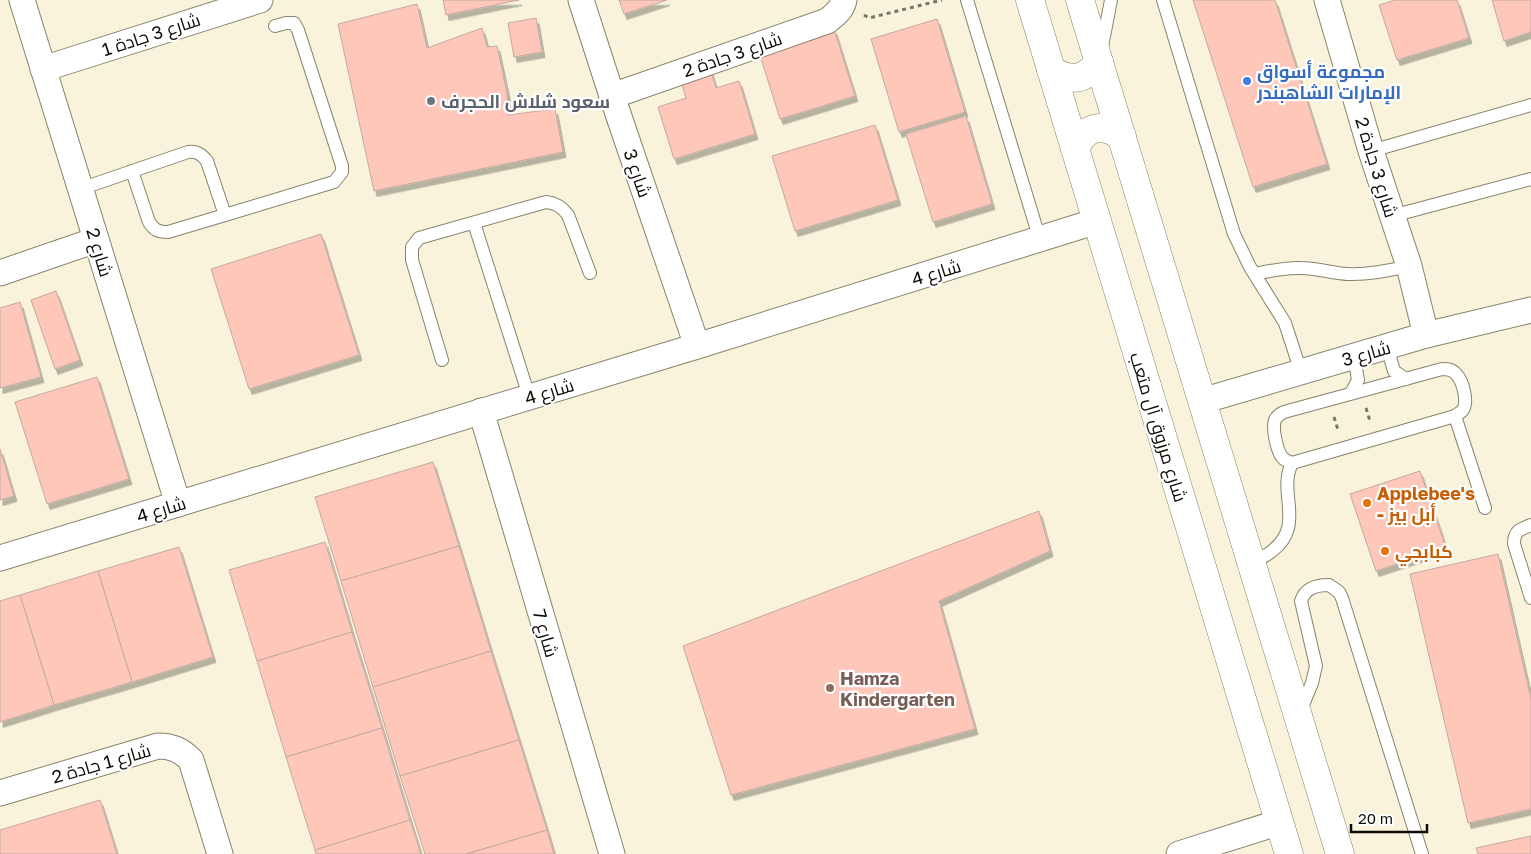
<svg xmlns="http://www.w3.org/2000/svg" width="1531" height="854" viewBox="0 0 1531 854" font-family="'Golos Text',Cairo,sans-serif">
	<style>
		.building { fill: #fec7b9; stroke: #c4a9a2; filter: url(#shadow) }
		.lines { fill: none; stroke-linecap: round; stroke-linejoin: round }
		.service-casing { stroke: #88836d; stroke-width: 14 }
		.minor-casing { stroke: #88836d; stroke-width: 27 }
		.secondary-casing { stroke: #88836d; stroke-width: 29 }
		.path { stroke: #787566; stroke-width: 3; stroke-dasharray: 4 4; stroke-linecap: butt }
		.service { stroke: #fff; stroke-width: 12 }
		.minor { stroke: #fff; stroke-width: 25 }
		.secondary { stroke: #fff; stroke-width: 28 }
		.shop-dot { fill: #3f7fe0; stroke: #fff; stroke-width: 2 }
		.worship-dot { fill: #6b7280; stroke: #fff; stroke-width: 2 }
		.food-dot { fill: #e8710a; stroke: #fff; stroke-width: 2 }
		.education-dot { fill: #8d6e63; stroke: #fff; stroke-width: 2 }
		.labels { text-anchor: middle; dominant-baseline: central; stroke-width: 4.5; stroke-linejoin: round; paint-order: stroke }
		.street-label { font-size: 18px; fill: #0e0c05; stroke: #fff }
		.shop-label { font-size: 18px; font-weight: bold; fill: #366cbe; stroke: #fff; text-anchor: start }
		.worship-label { font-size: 18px; font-weight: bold; fill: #5b616d; stroke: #fff; text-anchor: start }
		.food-label { font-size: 18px; font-weight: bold; fill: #c56008; stroke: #fff; text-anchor: start }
		.education-label { font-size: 18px; font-weight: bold; fill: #785e54; stroke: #fff; text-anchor: start }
	</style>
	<defs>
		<filter id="shadow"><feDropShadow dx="3" dy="5.5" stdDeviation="0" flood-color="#0004"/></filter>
	</defs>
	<rect width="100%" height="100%" fill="#f8f3da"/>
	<g class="building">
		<polygon points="443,0 519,0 446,15"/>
		<polygon points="619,0 667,0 624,14"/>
		<polygon points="1193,0 1275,0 1327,164 1253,187"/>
		<polygon points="1395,0 1457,0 1469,38 1397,60 1379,5"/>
		<polygon points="1492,0 1531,0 1531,32 1504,41"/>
		<polygon points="417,4 427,48 482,28 487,47 497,46 507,93 508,115 555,109 563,152 374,191 338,24"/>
		<polygon points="536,18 542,52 514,57 508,23"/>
		<polygon points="937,19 965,112 899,132 871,39"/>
		<polygon points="834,29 855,96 780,119 759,52"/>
		<polygon points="710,69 716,88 739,81 755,134 674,159 658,107 686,98 680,78"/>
		<polygon points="966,116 992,204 933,222 906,134"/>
		<polygon points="875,125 898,200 795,231 772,156"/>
		<polygon points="321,234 359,355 249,389 211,269"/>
		<polygon points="56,291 80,360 55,369 31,300"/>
		<polygon points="20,302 41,377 0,388 0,308"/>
		<polygon points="97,377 129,479 47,504 15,402"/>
		<polygon points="0,449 14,496 0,500"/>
		<polygon points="433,462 459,546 341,581 315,497"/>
		<polygon points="1420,471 1446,548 1376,571 1350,494"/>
		<polygon points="1039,511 1050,551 939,601 975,729 731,795 683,646"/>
		<polygon points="325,542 352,632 257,661 229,570"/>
		<polygon points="459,546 491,651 373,687 341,581"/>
		<polygon points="179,547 213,657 132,682 98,571"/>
		<polygon points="1498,554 1531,699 1531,809 1468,823 1410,574"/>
		<polygon points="98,571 132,682 54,705 20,595"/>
		<polygon points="20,595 54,705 0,722 0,601"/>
		<polygon points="352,632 382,728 286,757 257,661"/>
		<polygon points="491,651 519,740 400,776 373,687"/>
		<polygon points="382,728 410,820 315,850 286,757"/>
		<polygon points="519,740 547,830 466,854 425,854 400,776"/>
		<polygon points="100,800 117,854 0,854 0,830"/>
		<polygon points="410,820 421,854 316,854 315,850"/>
		<polygon points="547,830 554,854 466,854"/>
		<polygon points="1531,836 1531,854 1478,854 1476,848"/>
	</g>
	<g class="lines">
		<defs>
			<g id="service">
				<polyline points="967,0 1040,240"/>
				<polyline points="1163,0 1234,234 1250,267 1285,323 1301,372"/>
				<polyline points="1101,52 1111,0"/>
				<polyline points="1371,151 1531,105"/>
				<path d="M132 171 149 222C154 230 158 232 168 232L225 215"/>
				<path d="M80 189 188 152C197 151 201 154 207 161L225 215 334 182 342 172V166L298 30 294 23H286L275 26"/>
				<polyline points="1392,216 1531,179"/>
				<polyline points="474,223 529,396"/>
				<path d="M1255 274C1270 271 1286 267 1301 268 1316 268 1332 273 1347 274 1368 275 1388 271 1409 266"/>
				<polyline points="1387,347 1394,371 1406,379"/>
				<path d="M442 360 412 260V247L419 238 546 202C556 203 562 207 568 215L590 273"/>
				<path d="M1442 369C1447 369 1452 369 1456 374 1463 381 1469 403 1462 411 1460 413 1457 414 1455 416L1292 463C1291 462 1284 460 1284 459 1277 454 1272 428 1275 420 1277 415 1280 414 1284 412Z"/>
				<polyline points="1351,393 1358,380 1354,356"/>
				<polyline points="1455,416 1485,508"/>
				<path d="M1531 525C1520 529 1514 531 1514 544L1531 598"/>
				<path d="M1251 562C1258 559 1267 556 1272 551 1306 525 1277 493 1292 463"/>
				<path d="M1300 712 1312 683 1316 666 1301 601C1305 588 1316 585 1329 585L1339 592 1342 598 1422 854"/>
			</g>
			<g id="minor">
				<polyline points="22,0 178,504"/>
				<polyline points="581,0 612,96 697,346"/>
				<polyline points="1327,0 1371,151 1409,266 1426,335"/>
				<polyline points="43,69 260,0"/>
				<path d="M612 96 827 21C834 16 842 10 844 0"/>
				<polyline points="0,273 96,240"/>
				<polyline points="1202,401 1426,335 1531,310"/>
				<polyline points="481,411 612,854"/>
				<polyline points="0,558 697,346 1097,221"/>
				<path d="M0 793 158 746C172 746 181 750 191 760L220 854"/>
				<polyline points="1179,854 1280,822"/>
			</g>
			<g id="secondary">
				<polyline points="1030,0 1289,854"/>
				<polyline points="1080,0 1340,854"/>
				<path d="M1051 70C1071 82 1084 81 1099 62"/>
				<path d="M1075 149C1085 126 1102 122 1122 137"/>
			</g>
		</defs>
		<use href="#service" class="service-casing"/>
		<use href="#minor" class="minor-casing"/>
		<use href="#secondary" class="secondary-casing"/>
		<g class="path">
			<polyline points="864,15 869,18 942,0"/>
			<polyline points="1366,408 1370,421"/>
			<polyline points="1334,417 1338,430"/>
		</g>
		<use href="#service" class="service"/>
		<use href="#minor" class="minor"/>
		<use href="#secondary" class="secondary"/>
	</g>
	<circle class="shop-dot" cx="1247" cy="81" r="5"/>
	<circle class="worship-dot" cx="431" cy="101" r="5"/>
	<g class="food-dot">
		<circle cx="1367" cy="503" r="5"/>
		<circle cx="1385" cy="551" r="5"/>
	</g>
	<circle class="education-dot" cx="830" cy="688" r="5"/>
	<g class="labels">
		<g class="street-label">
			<text transform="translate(151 34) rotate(-18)">شارع 3 جادة 1</text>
			<text transform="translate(732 54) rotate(-19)">شارع 3 جادة 2</text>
			<text transform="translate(1377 167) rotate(73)">شارع 3 جادة 2</text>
			<text transform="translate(638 173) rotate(71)">شارع 3</text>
			<text transform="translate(100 252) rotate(73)">شارع 2</text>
			<text transform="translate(936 272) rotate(-17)">شارع 4</text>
			<text transform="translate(1366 353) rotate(-16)">شارع 3</text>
			<text transform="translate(549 391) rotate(-17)">شارع 4</text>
			<text transform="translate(1159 427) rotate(73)">شارع مرزوق آل متعب</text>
			<text transform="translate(161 509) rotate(-17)">شارع 4</text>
			<text transform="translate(546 633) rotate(74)">شارع 7</text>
			<text transform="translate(101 763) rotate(-16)">شارع 1 جادة 2</text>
		</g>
		<g class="shop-label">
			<text x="1257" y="71">مجموعة أسواق<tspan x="1257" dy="21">الإمارات الشاهبندر</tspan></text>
		</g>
		<g class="worship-label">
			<text x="441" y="101">سعود شلاش الحجرف</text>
		</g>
		<g class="food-label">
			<text x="1377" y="493">Applebee's<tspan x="1377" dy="21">- أبل بيز</tspan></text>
			<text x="1395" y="551">كبابجي</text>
		</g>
		<g class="education-label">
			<text x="840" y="678">Hamza<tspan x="840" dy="21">Kindergarten</tspan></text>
		</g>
	</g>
	<path d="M1351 824v8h76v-8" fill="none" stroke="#0e0c05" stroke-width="2.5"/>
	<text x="1358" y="824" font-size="15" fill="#0e0c05" stroke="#ffffff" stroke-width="4" paint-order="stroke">20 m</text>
</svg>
